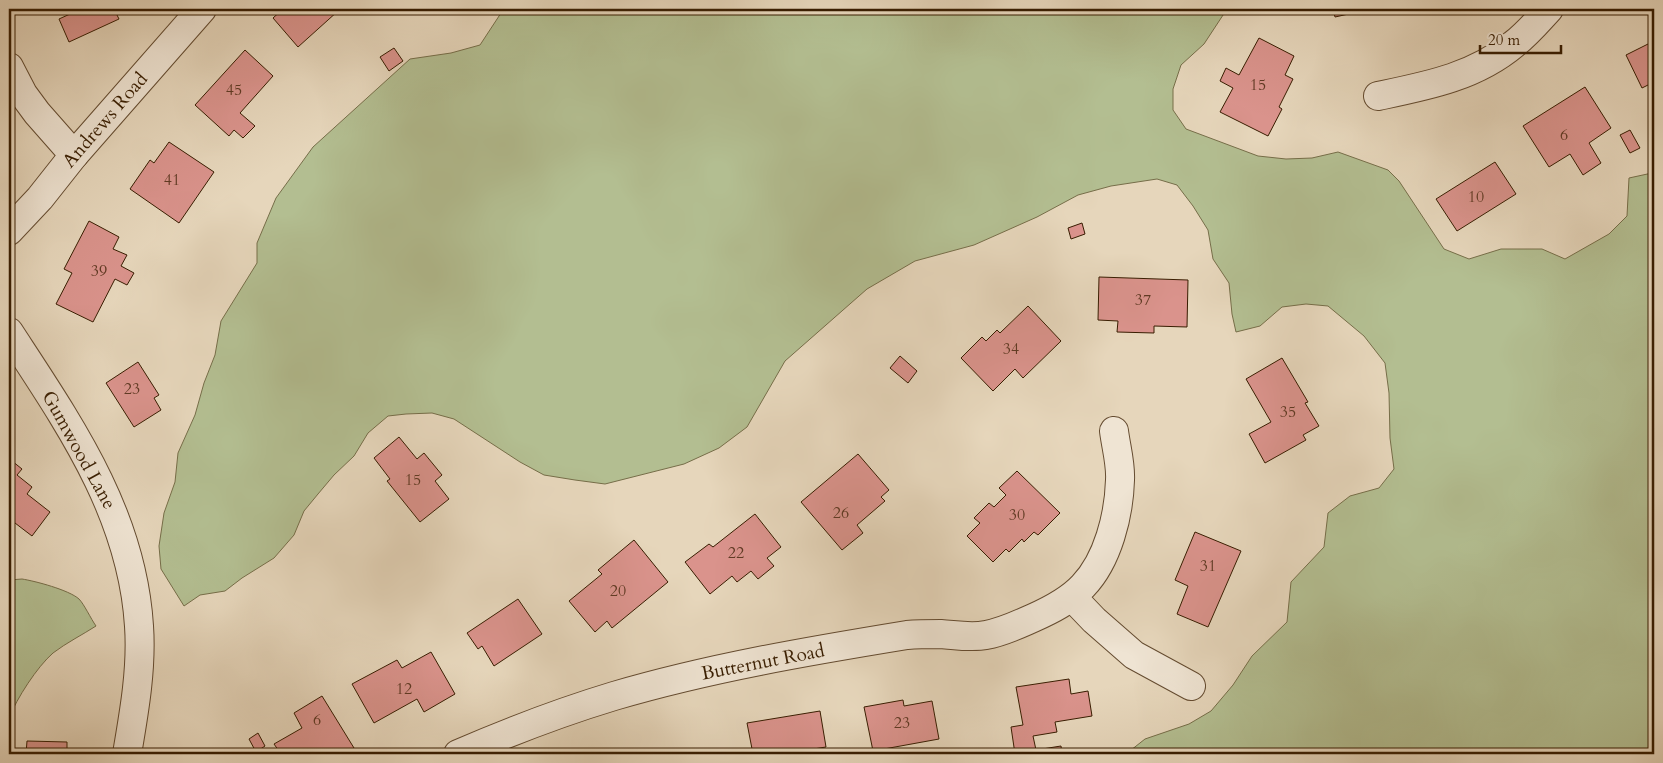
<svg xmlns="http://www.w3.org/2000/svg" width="1663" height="763" viewBox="0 0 1663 763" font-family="Cardo,serif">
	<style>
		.green { fill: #b3be91; stroke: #766e49 }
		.building { fill: #da938c; stroke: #381d01 }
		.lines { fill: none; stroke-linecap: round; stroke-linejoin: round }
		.minor-casing { stroke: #644b30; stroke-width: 30 }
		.minor { stroke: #efe4d3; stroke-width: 28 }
		.labels { text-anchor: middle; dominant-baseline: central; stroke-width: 4; stroke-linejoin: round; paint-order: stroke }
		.number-label { font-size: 16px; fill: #603a24 }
		.street-label { font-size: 19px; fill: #381d01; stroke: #efe4d3 }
	</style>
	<rect width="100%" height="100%" fill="#e6d6bb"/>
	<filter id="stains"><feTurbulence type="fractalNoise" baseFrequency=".004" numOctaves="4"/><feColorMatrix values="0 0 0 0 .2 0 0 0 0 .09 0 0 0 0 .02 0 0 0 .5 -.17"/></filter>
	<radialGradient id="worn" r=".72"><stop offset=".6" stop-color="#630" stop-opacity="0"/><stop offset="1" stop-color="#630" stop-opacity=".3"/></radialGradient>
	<g class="green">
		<polygon points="507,9 1227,9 1204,44 1181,65 1173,89 1173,110 1186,129 1258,156 1286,159 1312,158 1338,152 1388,170 1399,181 1444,249 1469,259 1501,249 1542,249 1565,259 1609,234 1627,216 1629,178 1652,173 1654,175 1654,754 1126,754 1145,739 1189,724 1211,711 1233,685 1252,656 1287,622 1291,582 1324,547 1328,513 1350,496 1379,488 1394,469 1390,438 1389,393 1385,363 1364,336 1328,306 1306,304 1282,307 1260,326 1236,332 1232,314 1229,283 1213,259 1208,230 1193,206 1177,185 1157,179 1111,186 1078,195 1037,217 974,245 915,261 867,289 785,361 747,427 719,448 684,464 605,484 575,480 544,475 520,462 454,419 432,413 406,414 388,416 368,433 354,456 334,475 318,494 304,511 294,535 274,558 242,578 225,591 200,595 184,606 161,569 159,546 164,513 175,482 178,453 195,415 204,383 215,355 221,321 257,263 257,243 276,198 313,147 410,59 451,53 480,45 501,13"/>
		<path d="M22 579C35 581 69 590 79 599 84 604 91 619 96 626 82 635 66 643 53 653 37 667 17 698 9 718V580Z"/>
	</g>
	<g class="building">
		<polygon points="68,9 114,9 119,19 69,42 59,19 70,14"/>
		<polygon points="283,9 336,9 338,11 298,47 273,18"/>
		<polygon points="1333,9 1371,9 1335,17"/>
		<polygon points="1259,38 1294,56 1285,75 1293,79 1279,107 1282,109 1268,136 1220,112 1233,88 1220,81 1226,68 1239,75"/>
		<polygon points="1654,41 1654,82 1642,88 1626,55"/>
		<polygon points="394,48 403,61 389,71 380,57"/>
		<polygon points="245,50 273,76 240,113 255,126 243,138 234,130 229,136 195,105"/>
		<polygon points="1585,87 1611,128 1589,143 1601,163 1583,175 1570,154 1549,167 1523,126"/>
		<polygon points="1630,130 1640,148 1630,153 1620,135"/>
		<polygon points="169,142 214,172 179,223 130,189 150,160 154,163"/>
		<polygon points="1495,162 1516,194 1457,231 1436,199"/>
		<polygon points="89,221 119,237 113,249 127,255 121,266 134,273 127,285 115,279 93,322 56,304 72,273 64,269"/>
		<polygon points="1082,223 1085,234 1071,239 1068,228"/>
		<polygon points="1099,277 1188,280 1187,327 1154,326 1154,333 1117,332 1118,321 1098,320"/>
		<polygon points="1028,306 1061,341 1023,378 1015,369 993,391 961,358 982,337 986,341 997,330 1000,333"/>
		<polygon points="900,356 917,371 908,383 890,368"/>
		<polygon points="1282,358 1308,402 1305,403 1319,426 1303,435 1306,440 1265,463 1249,434 1271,422 1246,379"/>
		<polygon points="138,362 159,395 154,398 161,410 134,427 106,383"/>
		<polygon points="399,437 417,459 424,453 442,475 435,481 449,499 420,522 387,481 390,479 374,458"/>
		<polygon points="858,454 889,490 881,497 885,501 857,525 863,533 842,550 801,502"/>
		<polygon points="12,461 22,469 17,475 32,487 27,494 50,512 32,536 15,523 9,531 9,465"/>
		<polygon points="1017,471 1060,513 1038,535 1034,532 1024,542 1022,539 1009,552 1006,549 993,562 967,536 980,523 974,518 989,503 994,507 1006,495 999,488"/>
		<polygon points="755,514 781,547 767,558 774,566 758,579 751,571 737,582 732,576 710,594 685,562 709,544 713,547"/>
		<polygon points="1195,532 1241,551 1208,627 1177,614 1188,586 1175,580"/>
		<polygon points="634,540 668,582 612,628 607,621 595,632 569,601 602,574 598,570"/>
		<polygon points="518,599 542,634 494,666 482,646 478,649 467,633"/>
		<polygon points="431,652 455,694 424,712 417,699 374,723 352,684 397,660 402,668"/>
		<polygon points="1069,679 1071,694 1088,691 1092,716 1055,722 1057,732 1033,736 1036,750 1061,746 1062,754 1015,754 1011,727 1023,725 1016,687"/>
		<polygon points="322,696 354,748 343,754 281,754 274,744 302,728 294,713"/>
		<polygon points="903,700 904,706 932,701 939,739 873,751 864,707"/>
		<polygon points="820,711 826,747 782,754 779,754 778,750 753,754 747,723"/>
		<polygon points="258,733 265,746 256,752 249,739"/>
		<polygon points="27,741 67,742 67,754 26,754"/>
	</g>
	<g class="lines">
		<defs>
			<g id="minor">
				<polyline points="9,67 23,94 37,113 74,155"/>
				<path d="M1378 96C1426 86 1475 77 1514 44 1527 34 1538 21 1549 9"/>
				<polyline points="9,231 40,198 74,155 202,9"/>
				<path d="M9 332C69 424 132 513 139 626 142 668 134 713 127 754"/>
				<polyline points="1072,597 1094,620 1134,655 1191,686"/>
				<path d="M458 754C509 732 561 712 614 696 709 668 809 651 907 635 918 634 929 634 941 634 956 635 971 638 986 635 1003 632 1017 625 1033 618 1051 610 1069 601 1083 586 1108 560 1119 515 1120 480 1121 464 1116 447 1114 431"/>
			</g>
		</defs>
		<use href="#minor" class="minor-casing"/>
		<use href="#minor" class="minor"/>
	</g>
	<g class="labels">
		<g class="number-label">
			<text x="1258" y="85">15</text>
			<text x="234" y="90">45</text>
			<text x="1564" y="135">6</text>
			<text x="172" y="180">41</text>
			<text x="1476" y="197">10</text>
			<text x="99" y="271">39</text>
			<text x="1143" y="300">37</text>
			<text x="1011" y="349">34</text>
			<text x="132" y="389">23</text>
			<text x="1288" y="412">35</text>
			<text x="413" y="480">15</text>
			<text x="841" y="513">26</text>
			<text x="1017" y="515">30</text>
			<text x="736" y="553">22</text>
			<text x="1208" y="566">31</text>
			<text x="618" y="591">20</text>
			<text x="404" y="689">12</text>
			<text x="317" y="720">6</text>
			<text x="902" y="723">23</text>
		</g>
		<g class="street-label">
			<text transform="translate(105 120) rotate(-49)">Andrews Road</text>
			<text transform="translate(79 450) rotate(61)">Gumwood Lane</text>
			<text transform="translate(763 662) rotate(-11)">Butternut Road</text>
		</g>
	</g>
	<rect width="1663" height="763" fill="none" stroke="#e6d6bb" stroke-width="30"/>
	<rect x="10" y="10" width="1643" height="743" fill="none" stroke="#381d01" stroke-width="2.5"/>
	<rect x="15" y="15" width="1633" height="733" fill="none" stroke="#381d01"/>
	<path d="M1480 45v8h81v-8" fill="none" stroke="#381d01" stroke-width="2.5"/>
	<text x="1488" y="45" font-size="15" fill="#381d01" stroke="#efe4d3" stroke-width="4" paint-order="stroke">20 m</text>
	<rect width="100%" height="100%" filter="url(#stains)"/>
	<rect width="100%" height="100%" fill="url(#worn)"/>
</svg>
